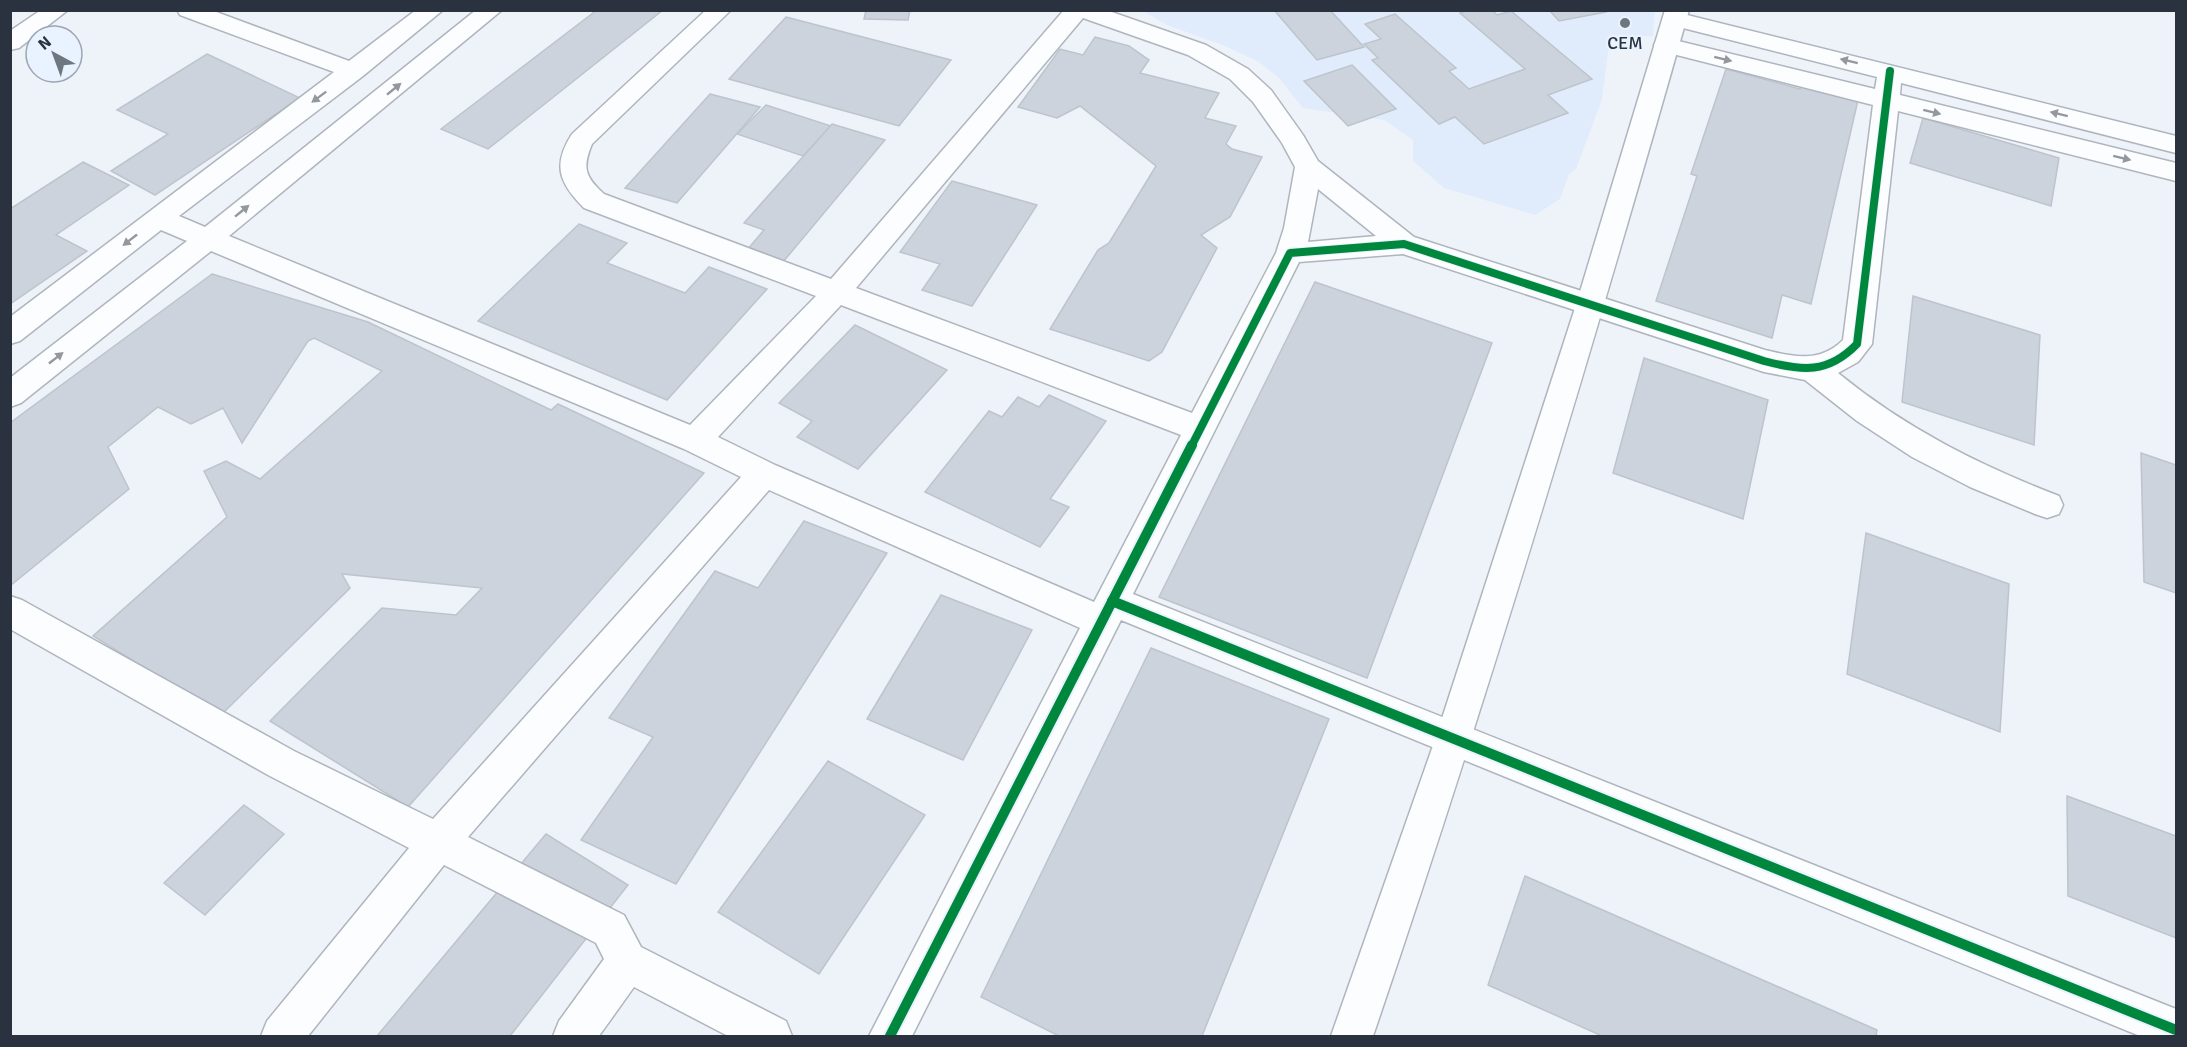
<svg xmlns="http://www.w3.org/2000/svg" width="2187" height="1047" viewBox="0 0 2187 1047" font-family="Signika,sans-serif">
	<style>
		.built { fill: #e0ecfc }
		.building { fill: #ccd3dc; stroke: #bdc4cc; stroke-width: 1.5 }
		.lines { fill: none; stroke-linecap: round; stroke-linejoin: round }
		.street-casing { stroke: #afb5be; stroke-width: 3 }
		.secondary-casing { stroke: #afb5be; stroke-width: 3 }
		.street { fill: #fcfdfe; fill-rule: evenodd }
		.secondary { fill: #fcfdfe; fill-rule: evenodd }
		.cycleway-far1-casing { stroke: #e9f2ff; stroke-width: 10 }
		.cycleway-casing { stroke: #e9f2ff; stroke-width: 14 }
		.cycleway-far1 { stroke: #00873e; stroke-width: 8 }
		.cycleway { stroke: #00873e; stroke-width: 10 }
		.oneway { fill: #92989e }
		.poi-dot { fill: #6e7680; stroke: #e9f2ff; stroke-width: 2 }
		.labels { text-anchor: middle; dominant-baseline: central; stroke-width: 4.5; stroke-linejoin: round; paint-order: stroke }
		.far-poi-label { font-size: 18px; fill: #29323e; stroke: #e9f2ff }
	</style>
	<rect width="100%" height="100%" fill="#eef3fa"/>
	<polygon class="built" points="1143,11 1655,11 1653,36 1610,38 1602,99 1576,169 1569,174 1560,199 1535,215 1444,188 1413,161 1413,140 1384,120 1303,108 1278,77 1259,62 1225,46 1167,25"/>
	<g class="building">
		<polygon points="597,10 663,10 488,149 441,129"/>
		<polygon points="866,10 910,10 908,20 864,19"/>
		<polygon points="1274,10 1330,10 1364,47 1317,60"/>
		<polygon points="1469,10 1492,10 1497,15 1511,11 1592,79 1548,95 1568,113 1484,144 1455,117 1439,124 1372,60 1378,58 1364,44 1381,39 1365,24 1395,14 1456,68 1449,71 1469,89 1525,69 1460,13"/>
		<polygon points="1549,10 1604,10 1606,12 1559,21"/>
		<polygon points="786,17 951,60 899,126 729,79"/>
		<polygon points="1095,37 1129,46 1149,60 1140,73 1219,93 1205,118 1236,126 1226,144 1232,149 1262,157 1230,217 1201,235 1217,248 1162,352 1149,361 1050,329 1098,250 1109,243 1156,166 1080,106 1057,118 1018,107 1060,49 1083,55"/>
		<polygon points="207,54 300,98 155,195 111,171 168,134 117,110"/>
		<polygon points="1352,65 1396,109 1348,126 1304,81"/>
		<polygon points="1726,69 1800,89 1801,85 1858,100 1811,304 1782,295 1772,338 1656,301 1697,176 1691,174"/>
		<polygon points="710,94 760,107 677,203 625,188"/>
		<polygon points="766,105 831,126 803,156 737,134"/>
		<polygon points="1923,118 2059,158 2051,206 1910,163"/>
		<polygon points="832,124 885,140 783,262 747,250 764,230 744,223"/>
		<polygon points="83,162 129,185 56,235 87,251 10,304 10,209"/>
		<polygon points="952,181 1037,205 972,306 922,290 940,264 900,252"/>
		<polygon points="579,224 627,243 607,263 685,293 709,267 767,289 667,400 478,321"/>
		<polygon points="212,274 368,322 551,410 558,404 704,473 408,807 270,721 382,608 456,615 482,588 342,574 350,588 221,715 93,636 227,517 204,471 226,461 260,479 382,371 314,338 308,341 242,443 223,408 191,424 158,407 108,447 129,489 10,586 10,423"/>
		<polygon points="1315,282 1492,343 1367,678 1159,597"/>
		<polygon points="1913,296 2040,335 2034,445 1902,402"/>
		<polygon points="855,325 947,370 858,469 797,437 812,421 779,403"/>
		<polygon points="1644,358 1768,400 1743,519 1613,473"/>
		<polygon points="1049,395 1106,421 1050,499 1069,507 1040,547 925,492 989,411 1002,417 1018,397 1039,407"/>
		<polygon points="2141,453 2176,465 2176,593 2144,582"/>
		<polygon points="804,521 887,553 676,884 581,840 653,737 609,718 715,571 758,588"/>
		<polygon points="1866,533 2009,584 2000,732 1847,674"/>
		<polygon points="941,595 1032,630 963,760 867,719"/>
		<polygon points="1151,648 1329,719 1202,1036 1059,1036 981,997"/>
		<polygon points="828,761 925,815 819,974 718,912"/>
		<polygon points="2067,796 2176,836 2176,938 2068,896"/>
		<polygon points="244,805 284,834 205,915 164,883"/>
		<polygon points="546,834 628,885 510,1036 377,1036"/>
		<polygon points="1525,876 1877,1030 1876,1036 1602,1036 1488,985"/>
	</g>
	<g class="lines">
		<defs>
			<g id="street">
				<polygon points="41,10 68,10 19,48 10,50 10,31"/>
				<path d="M177 10H211L349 61 416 10H443L363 76 179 216 205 227 476 10H502L229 236 690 425 816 296 584 208C559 183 552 165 572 134L706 10H731L592 144C582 168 585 177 604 194L831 279 1064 10H1106L1206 45 1248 69 1271 90 1303 135 1318 161 1414 237 1765 350C1794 357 1820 363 1843 340L1873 105 1657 50 1654 45 1657 40 1666 38 1875 89 1877 77 1667 24 1663 19 1667 14 1675 12 2176 136V153L1901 83 1900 95 2176 163V181L1898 111 1872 344 1858 362 1838 373C1905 428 1979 465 2059 496L2063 505 2059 514 2047 518 2035 514 1970 487 1912 457 1857 421 1805 380 1764 372 1403 254 1299 262 1133 594 2176 1009V1036H2140L1121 620 912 1036H869L1080 628 769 490 468 837 624 915 641 947 786 1021 792 1036H728L634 987 599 1036H553L559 1021 604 959 596 943 444 865 308 1036H261L267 1021 409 848 268 775 10 629V596L22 600 294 751 433 819 741 477 684 449 211 251 21 403 10 407V378L187 241 161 230 20 341 10 344V317L334 72 180 15ZM1083 18 1188 55 1230 79 1253 102 1282 143 1295 167 1284 228 1276 253 1192 413 856 288ZM1318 189 1376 236 1308 242ZM841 305 1181 435 1094 602 775 465 718 437Z"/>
			</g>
			<path id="secondary" d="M1665 10H1689C1591 355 1488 698 1373 1036H1331L1435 740 1576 305Z"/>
		</defs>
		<use href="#street" class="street-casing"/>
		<use href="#secondary" class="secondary-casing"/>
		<use href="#street" class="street"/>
		<use href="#secondary" class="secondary"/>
		<defs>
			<path id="cycleway-far1" d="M1191 447 1290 253 1404 244 1764 361C1802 371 1828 374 1857 344L1890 71"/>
			<g id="cycleway">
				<polyline points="1112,601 2176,1030"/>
				<polyline points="890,1036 1192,445"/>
			</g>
		</defs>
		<use href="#cycleway-far1" class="cycleway-far1-casing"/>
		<use href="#cycleway" class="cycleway-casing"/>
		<use href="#cycleway-far1" class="cycleway-far1"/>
		<use href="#cycleway" class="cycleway"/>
	</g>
	<defs><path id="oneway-solid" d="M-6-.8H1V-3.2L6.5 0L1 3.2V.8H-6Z" transform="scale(1.5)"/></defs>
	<g class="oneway">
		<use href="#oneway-solid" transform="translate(1723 59) rotate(14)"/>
		<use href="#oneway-solid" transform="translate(1849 61) rotate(-166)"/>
		<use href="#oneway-solid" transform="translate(394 89) rotate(-39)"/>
		<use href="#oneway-solid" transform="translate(319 97) rotate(143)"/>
		<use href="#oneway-solid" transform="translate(1932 112) rotate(14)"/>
		<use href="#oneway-solid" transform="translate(2059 114) rotate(-166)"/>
		<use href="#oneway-solid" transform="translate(2122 158) rotate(14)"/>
		<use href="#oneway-solid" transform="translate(242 211) rotate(-39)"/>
		<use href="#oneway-solid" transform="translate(130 240) rotate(142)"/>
		<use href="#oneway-solid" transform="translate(56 358) rotate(-38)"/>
	</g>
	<circle class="poi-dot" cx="1625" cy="23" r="6"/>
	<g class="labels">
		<g class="far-poi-label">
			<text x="1625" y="43">CEM</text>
		</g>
	</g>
	<rect width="2187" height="1047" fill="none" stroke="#29323e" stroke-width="24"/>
	<g transform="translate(54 54) rotate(319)"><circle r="28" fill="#e9f2ff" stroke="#9ca5b2" stroke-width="1.5"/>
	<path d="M0-4.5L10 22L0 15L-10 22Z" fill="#6e7680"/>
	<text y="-9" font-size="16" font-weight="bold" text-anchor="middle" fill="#29323e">N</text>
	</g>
</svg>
